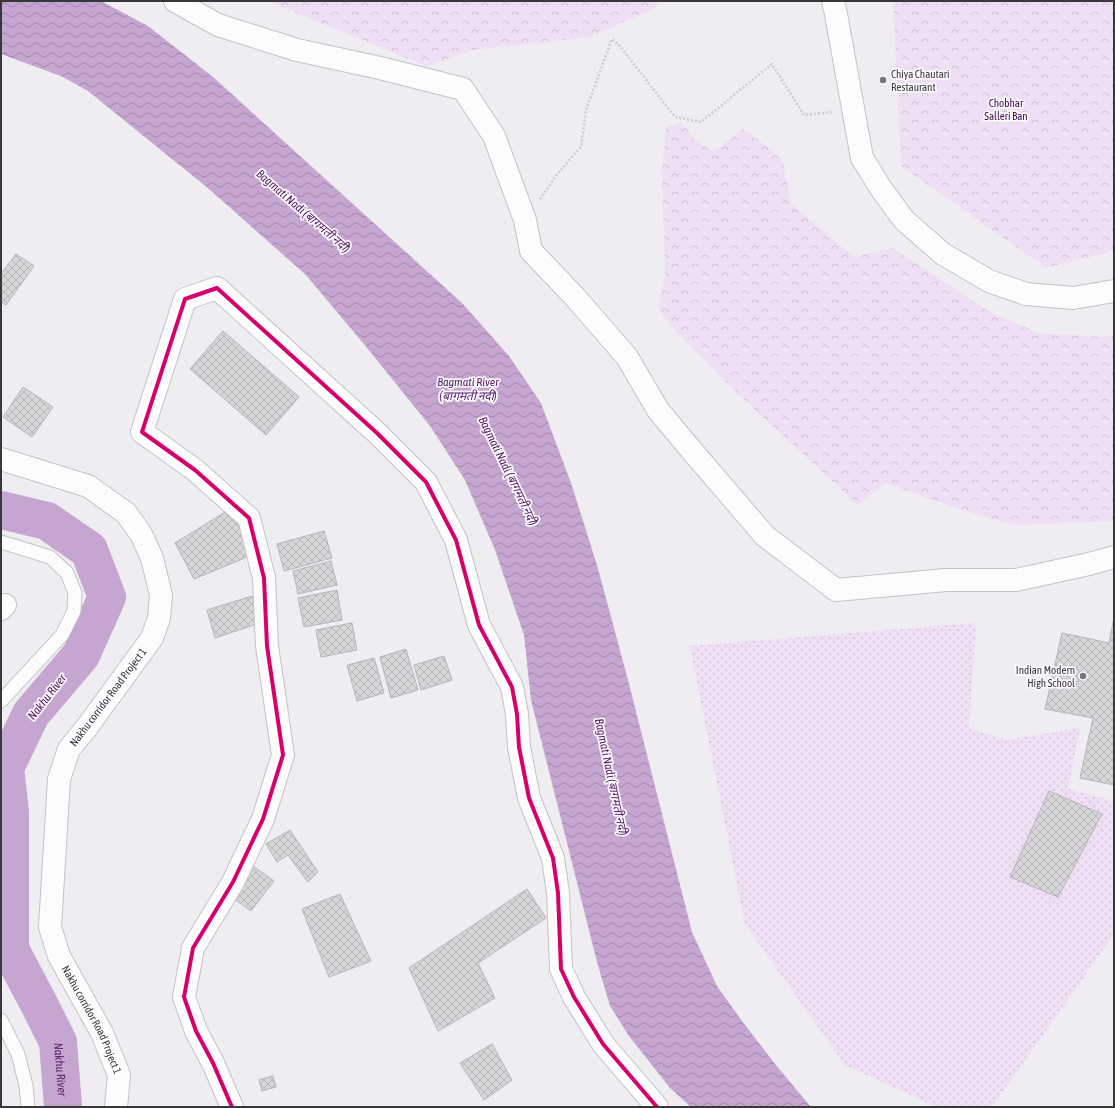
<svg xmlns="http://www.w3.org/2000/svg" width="1115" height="1108" viewBox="0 0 1115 1108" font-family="'Asap Condensed','Noto Sans Devanagari',sans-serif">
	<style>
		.green { fill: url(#green-dots) }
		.forest { fill: url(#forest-crowns) }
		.water { fill: url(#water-waves) }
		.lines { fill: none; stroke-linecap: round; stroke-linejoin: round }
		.river { stroke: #c5a6d0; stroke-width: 38 }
		.building { fill: url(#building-cross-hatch); stroke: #b6b4b7 }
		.service-casing { stroke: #c4c2c4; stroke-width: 15 }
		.minor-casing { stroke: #c4c2c4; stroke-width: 24 }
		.tertiary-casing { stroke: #c4c2c4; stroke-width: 24 }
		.secondary-casing { stroke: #c4c2c4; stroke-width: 24 }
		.path { stroke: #cdcccd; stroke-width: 2.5; stroke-dasharray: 2 2; stroke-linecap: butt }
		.service { stroke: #fdfcfd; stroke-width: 13 }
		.minor { stroke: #fdfcfd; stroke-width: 22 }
		.tertiary { stroke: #fdfcfd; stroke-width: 22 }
		.secondary { stroke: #fdfcfd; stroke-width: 22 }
		.cycleway-casing { stroke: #fdfaff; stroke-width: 6 }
		.cycleway { stroke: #d6006c; stroke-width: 4 }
		.poi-dot { fill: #79777a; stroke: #fdfaff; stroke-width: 1.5 }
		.labels { text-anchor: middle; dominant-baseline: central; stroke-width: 3.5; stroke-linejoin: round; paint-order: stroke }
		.poi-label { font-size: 11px; fill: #39373a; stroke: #fdfaff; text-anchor: start }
		.park-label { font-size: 11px; fill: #430853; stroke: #fdfaff }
		.street-label { font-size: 11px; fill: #39373a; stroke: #fdfaff }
		.water-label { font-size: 12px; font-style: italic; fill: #582169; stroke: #fdfaff }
	</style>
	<defs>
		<pattern id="green-dots" width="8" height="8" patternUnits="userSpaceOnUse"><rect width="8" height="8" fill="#eedff4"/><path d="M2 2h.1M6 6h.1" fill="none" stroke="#cdc0d2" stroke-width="1.8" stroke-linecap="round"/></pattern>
		<pattern id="forest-crowns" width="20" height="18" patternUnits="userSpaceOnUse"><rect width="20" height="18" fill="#eedff4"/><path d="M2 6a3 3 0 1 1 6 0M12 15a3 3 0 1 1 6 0" fill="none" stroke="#cdc0d2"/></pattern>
		<pattern id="water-waves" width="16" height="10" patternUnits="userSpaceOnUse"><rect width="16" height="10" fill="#c5a6d0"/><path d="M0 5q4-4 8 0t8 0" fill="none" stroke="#a188aa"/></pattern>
		<pattern id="building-cross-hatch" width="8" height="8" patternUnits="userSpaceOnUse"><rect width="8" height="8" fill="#d7d5d8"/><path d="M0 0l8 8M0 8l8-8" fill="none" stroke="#b9b7ba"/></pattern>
	</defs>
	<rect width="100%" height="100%" fill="#efedf1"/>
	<polygon class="green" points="976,623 969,728 1007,740 1080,728 1068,789 1114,801 1114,934 992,1107 937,1107 845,1065 745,924 690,646"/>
	<g class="forest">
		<polygon points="267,1 660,1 656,8 589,37 473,50 426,66"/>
		<polygon points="893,1 1114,1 1114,251 1046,268 901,166"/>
		<polygon points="681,122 693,138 713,152 743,129 782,158 792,205 854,257 892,248 988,311 1038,333 1105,337 1114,335 1114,521 1013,525 955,508 886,483 858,505 741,397 670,325 658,308 665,275 662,173 666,127"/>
	</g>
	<polygon class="water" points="1,1 101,1 148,26 213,77 462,303 509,356 541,403 571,483 597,565 628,680 692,932 717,986 742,1021 775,1064 811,1107 691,1107 670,1088 629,1036 610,1006 597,962 531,700 524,635 495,550 465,480 430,426 368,349 306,275 209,189 88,91 61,76 1,54"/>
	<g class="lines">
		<path class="river" id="s1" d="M1 510 47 521 89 550 107 597 81 655 31 714 5 768 10 812V949L41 1008 58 1042 63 1107"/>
	</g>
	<g class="building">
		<polygon points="16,254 34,266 6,305 1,302 1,274"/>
		<polygon points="223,331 299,397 266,435 190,369"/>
		<polygon points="23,387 53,407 32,437 3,417"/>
		<polygon points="230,509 252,555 194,579 175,543"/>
		<polygon points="324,531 332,558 284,571 277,544"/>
		<polygon points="331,561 337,585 298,594 293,571"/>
		<polygon points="337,590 342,620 304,627 298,598"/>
		<polygon points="252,596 260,623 215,638 207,610"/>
		<polygon points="1114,617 1114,785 1080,778 1093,718 1045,709 1062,633 1109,643"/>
		<polygon points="352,623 357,650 321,657 316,630"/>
		<polygon points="406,649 418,690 391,698 380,657"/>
		<polygon points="444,656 452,680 421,690 414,665"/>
		<polygon points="374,658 384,693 357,701 347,665"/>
		<polygon points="1049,791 1102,814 1058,897 1010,877"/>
		<polygon points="290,830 318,872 308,882 288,855 277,862 266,844"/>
		<polygon points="253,866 274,881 251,911 230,896"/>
		<polygon points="527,889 546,918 478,963 495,998 438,1031 409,968"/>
		<polygon points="340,894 371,961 329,977 302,909"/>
		<polygon points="492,1044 512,1080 484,1100 460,1063"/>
		<polygon points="273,1076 276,1087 262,1091 259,1080"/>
	</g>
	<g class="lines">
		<defs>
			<g id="service">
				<polyline points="1,542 50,557 67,573 75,593 74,611 62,635 1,701"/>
				<polyline points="1,1020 18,1054 26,1086 28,1107"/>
			</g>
			<g id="minor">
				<path id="s2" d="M1 459 88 486 126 513 141 534 152 558 161 595 159 618 152 638 87 727 69 749 59 779 50 927 59 956 102 1033 119 1075 116 1107"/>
				<polyline points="1,609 5,605"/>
				<polyline points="232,1107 213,1063 196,1031 184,997 193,948 233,882 263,819 283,755 267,646 264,578 249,518 195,470 142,432 185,299 217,288 377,433 426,482 456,540 479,625 512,687 517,714 519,747 529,798 553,858 558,893 561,969 574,997 603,1044 657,1107"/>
			</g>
			<polyline id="tertiary" points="175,1 218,25 297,50 380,68 463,89 494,136 525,220 531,251 574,296 627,357 658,410 687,445 765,536 836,590 946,580 1016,580 1089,564 1114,557"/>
			<polyline id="secondary" points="833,1 836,14 862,158 882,190 904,220 943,254 989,281 1026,294 1073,298 1114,291"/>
		</defs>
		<use href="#service" class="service-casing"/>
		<use href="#minor" class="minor-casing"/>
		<use href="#tertiary" class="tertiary-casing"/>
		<use href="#secondary" class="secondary-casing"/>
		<polyline class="path" points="540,199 558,173 581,147 586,110 612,39 619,45 675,117 701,122 772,64 804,115 833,112"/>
		<use href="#service" class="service"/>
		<use href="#minor" class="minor"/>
		<use href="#tertiary" class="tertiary"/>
		<use href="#secondary" class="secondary"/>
		<defs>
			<polyline id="cycleway" points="232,1107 213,1063 196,1031 184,997 193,948 233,882 263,819 283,755 267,646 264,578 249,518 195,470 142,432 185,299 217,288 377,433 426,482 456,540 479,625 512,687 517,714 519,747 529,798 553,858 558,893 561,969 574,997 603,1044 657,1107"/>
		</defs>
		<use href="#cycleway" class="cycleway-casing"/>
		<use href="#cycleway" class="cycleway"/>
	</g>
	<g class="poi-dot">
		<circle cx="883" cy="80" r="4"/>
		<circle cx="1083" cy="676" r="4"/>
	</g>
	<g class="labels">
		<g class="poi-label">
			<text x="891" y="74">Chiya Chautari<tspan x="891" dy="13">Restaurant</tspan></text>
			<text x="1075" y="670" text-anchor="end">Indian Modern<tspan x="1075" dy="13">High School</tspan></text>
		</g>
		<g class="park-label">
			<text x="1006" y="103">Chobhar<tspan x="1006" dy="13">Salleri Ban</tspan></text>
		</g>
		<g class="street-label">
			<text transform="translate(108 697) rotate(-53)">Nakhu corridor Road Project 1</text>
			<text stroke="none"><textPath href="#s2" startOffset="693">Nakhu corridor Road Project 1</textPath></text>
		</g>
		<g class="water-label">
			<text transform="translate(303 211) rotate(41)">Bagmati Nadi (बागमती नदी)</text>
			<text x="468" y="382">Bagmati River<tspan x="468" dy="14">(बागमती नदी)</tspan></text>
			<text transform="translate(508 471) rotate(64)">Bagmati Nadi (बागमती नदी)</text>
			<text transform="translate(47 697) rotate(-52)">Nakhu River</text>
			<text transform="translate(611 777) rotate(78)">Bagmati Nadi (बागमती नदी)</text>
			<text stroke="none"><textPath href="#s1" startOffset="663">Nakhu River</textPath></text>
		</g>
	</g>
	<rect width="1115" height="1108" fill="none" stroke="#39373a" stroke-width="4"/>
</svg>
